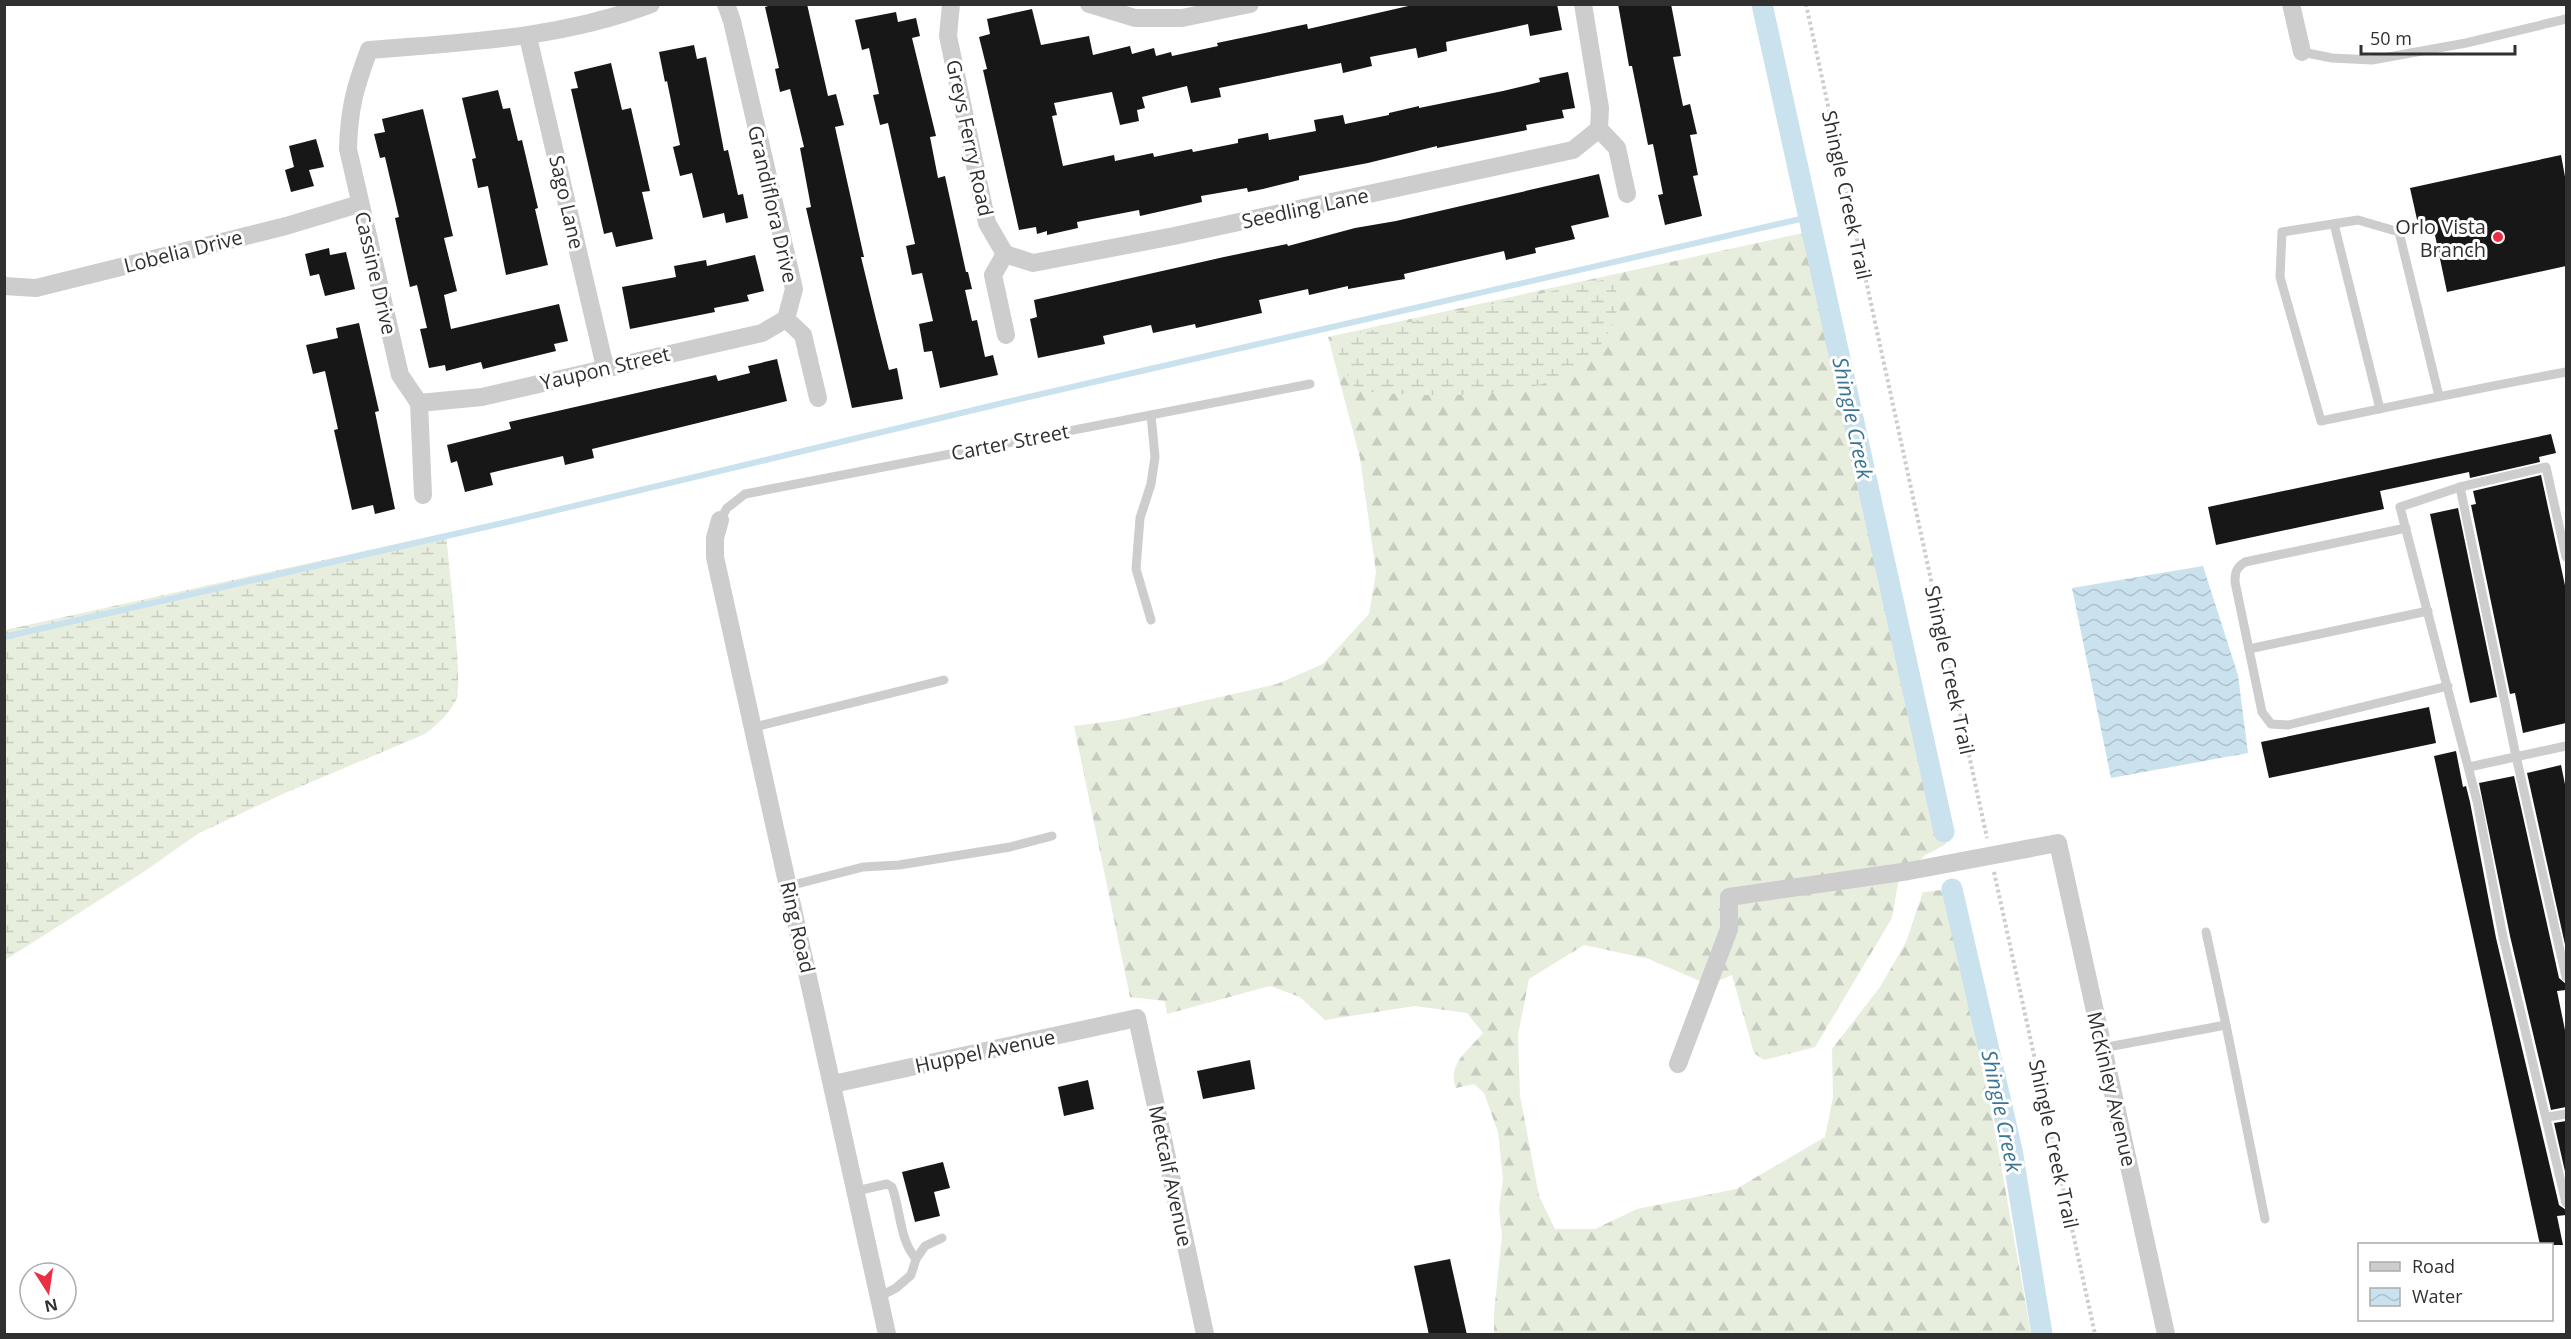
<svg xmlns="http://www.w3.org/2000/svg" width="2571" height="1339" viewBox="0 0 2571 1339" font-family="'Open Sans',sans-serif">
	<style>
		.forest { fill: url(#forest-firs) }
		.wetland { fill: url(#wetland-marsh) }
		.water { fill: url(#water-waves) }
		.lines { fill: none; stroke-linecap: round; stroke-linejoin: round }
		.stream { stroke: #cae1ee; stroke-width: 6 }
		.canal { stroke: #cae1ee; stroke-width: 21 }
		.building { fill: #171717 }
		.path { stroke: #cdcdcd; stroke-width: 4; stroke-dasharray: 3 3; stroke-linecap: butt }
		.service { stroke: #cdcdcd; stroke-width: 9 }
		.minor { stroke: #cdcdcd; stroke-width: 18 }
		.poi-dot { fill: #ec2e42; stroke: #fff; stroke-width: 2 }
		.labels { text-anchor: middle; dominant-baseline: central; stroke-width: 6; stroke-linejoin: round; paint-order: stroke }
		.street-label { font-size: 20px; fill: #303030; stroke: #fff }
		.poi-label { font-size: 20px; fill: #303030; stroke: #fff; text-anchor: end }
		.water-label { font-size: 21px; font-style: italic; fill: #3b7596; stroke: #fff }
	</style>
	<defs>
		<pattern id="forest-firs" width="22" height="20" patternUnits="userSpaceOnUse" patternTransform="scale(1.5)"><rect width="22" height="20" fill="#e7eede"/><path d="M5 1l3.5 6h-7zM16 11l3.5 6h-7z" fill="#c6ccbf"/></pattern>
		<pattern id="wetland-marsh" width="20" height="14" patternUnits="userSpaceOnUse" patternTransform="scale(1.5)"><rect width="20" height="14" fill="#e7eede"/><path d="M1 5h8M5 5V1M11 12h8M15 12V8" fill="none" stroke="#c6ccbf"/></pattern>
		<pattern id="water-waves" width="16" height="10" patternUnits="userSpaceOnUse" patternTransform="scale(1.5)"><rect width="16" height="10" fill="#cae1ee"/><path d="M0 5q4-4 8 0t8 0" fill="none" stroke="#aec1cc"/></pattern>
	</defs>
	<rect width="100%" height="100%" fill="#fff"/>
	<path class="forest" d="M1812 231 1946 844 1924 856 1898 883 1892 918 1815 1047 1764 1060 1754 1053 1732 975 1709 985 1649 959 1584 945 1529 979 1518 1035 1520 1096 1539 1196 1555 1229H1595L1637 1209 1736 1189 1825 1137 1833 1097 1832 1049 1880 987 1906 942 1923 892 1952 889 2031 1334H1494V1313L1502 1236 1499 1209 1503 1179 1498 1132 1484 1093 1474 1084 1456 1088C1446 1065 1470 1049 1483 1033L1467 1013 1415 1006 1325 1020 1300 997 1270 986 1167 1014 1165 1001 1130 997 1074 726 1119 720 1277 684 1323 664 1369 614 1376 572 1360 458 1328 337Z"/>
	<g class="wetland">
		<path d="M1612 278C1614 285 1619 296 1618 304 1614 338 1584 370 1552 381 1496 400 1416 396 1357 391L1340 364 1336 338Z"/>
		<path d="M446 533C448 559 464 685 456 700 449 714 437 725 425 734L285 793 199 833 142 873 5 960V630Z"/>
	</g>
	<polygon class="water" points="2203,566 2238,675 2248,753 2111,778 2072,588"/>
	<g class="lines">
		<polyline class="stream" points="4,637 503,523 1007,402 1809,217"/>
		<g class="canal">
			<polyline points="1762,4 1944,832"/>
			<polyline points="1952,889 2012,1150 2042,1334"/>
		</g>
	</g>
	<g class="building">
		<polygon points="775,4 807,4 828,96 836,94 844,125 835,127 864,257 861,257 876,319 889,370 897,368 903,399 852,408 806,208 811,207 800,148 804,147 790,89 780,92 775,69 779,68 765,7"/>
		<polygon points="1417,4 1557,4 1562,30 1530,36 1528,24 1446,42 1447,51 1418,58 1416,48 1370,57 1372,66 1343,73 1341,63 1219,88 1221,97 1191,103 1187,86 1142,97 1145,108 1137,110 1139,121 1120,125 1112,92 1054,103 1057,115 1052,116 1063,166 1114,155 1115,161 1153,153 1154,157 1192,149 1193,152 1238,143 1238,139 1268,133 1269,140 1316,131 1314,120 1343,115 1345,124 1389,115 1389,113 1419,106 1419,108 1503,91 1540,82 1539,78 1568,72 1575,108 1562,110 1564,118 1526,125 1527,130 1437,148 1437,146 1368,163 1299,176 1299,180 1263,189 1248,192 1247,188 1201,196 1202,202 1140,216 1139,210 1077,222 1078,228 1047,235 1047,231 1037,234 1036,227 1019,230 983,70 987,69 979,37 990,34 987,19 1032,9 1041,45 1089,36 1093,55 1130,46 1132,54 1154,48 1156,56 1171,52 1172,56 1218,46 1217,43 1307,24 1308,29"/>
		<polygon points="1618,4 1671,4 1681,56 1673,57 1683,106 1690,104 1697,134 1690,135 1698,175 1693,176 1702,216 1665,225 1658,195 1663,194 1653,144 1648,145 1632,66 1629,66"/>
		<polygon points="896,12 898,22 916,18 920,36 912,38 936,136 930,137 938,178 945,176 966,272 968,272 972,289 965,290 972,321 977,320 985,357 993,355 998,375 940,388 932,351 924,352 919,324 933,321 922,273 912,275 906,246 915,244 888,123 880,125 873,95 879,94 869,48 862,50 855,20"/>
		<polygon points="694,45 697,59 706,57 724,151 728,150 738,195 743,194 748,218 726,223 724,213 703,218 692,173 680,176 673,147 680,145 667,81 665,82 659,52"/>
		<polygon points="611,63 622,110 631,108 650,191 642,192 653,239 616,247 612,232 604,234 571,89 578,88 574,72"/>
		<polygon points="498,90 503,109 510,108 518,141 522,140 538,208 535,209 548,265 506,275 488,186 478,188 472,159 476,158 462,98"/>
		<polygon points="423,109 453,236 444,238 457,291 444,295 451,329 559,304 568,341 554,344 556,351 483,369 481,362 446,371 445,365 429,368 420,329 427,328 417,285 410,287 395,218 399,217 385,157 380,158 374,134 385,132 382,119"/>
		<polygon points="316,139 324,167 309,170 314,186 291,192 285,170 294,167 289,146"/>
		<polygon points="2561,155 2566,182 2566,266 2447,292 2432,221 2418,224 2410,188"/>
		<polygon points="1599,174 1609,217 1571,226 1575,239 1535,248 1536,253 1506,260 1504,251 1404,274 1405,279 1387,282 1348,289 1348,286 1309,295 1308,289 1259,300 1262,313 1196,328 1195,324 1153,333 1151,325 1103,336 1105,344 1038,358 1030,319 1037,317 1034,300 1224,257 1287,244 1288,246 1355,228 1396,221"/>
		<polygon points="329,248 330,255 346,252 355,289 325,296 319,274 310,276 305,254"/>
		<polygon points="755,255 764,291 747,295 749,301 714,308 715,312 630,329 622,287 676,277 674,266 706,260 707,266"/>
		<polygon points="359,323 379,411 375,412 395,509 375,514 373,505 352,510 334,430 338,429 325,371 313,374 306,345 338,338 336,328"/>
		<polygon points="777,359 787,401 592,449 594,458 565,465 563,456 490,473 493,485 465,492 457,461 451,463 447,445 511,429 509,422 716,375 718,381 750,373 748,366"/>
		<polygon points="2551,434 2556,453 2539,457 2540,462 2470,478 2469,472 2380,491 2384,509 2216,545 2208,507"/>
		<polygon points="2541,475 2566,590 2566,723 2523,733 2515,693 2510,694 2471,505 2476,504 2473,491"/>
		<polygon points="2458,508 2497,697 2470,703 2430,514"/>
		<polygon points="2429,707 2436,743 2269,778 2261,742"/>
		<polygon points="2456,751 2463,787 2466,786 2470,802 2496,938 2559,1205 2566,1210 2566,1215 2557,1216 2563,1245 2540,1245 2434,756"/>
		<polygon points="2561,765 2566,789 2566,949 2527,773"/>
		<polygon points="2514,776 2559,978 2566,984 2566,990 2557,991 2566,1035 2566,1107 2551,1110 2510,936 2479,783"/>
		<polygon points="1250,1060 1255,1089 1203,1099 1197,1071"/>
		<polygon points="1088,1080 1094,1109 1064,1116 1058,1087"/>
		<polygon points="2566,1121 2566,1176 2554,1123"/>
		<polygon points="943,1162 950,1188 934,1192 940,1216 915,1222 902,1172"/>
		<polygon points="1450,1259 1467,1335 1429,1335 1414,1266"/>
	</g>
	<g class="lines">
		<g class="path">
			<polyline points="1806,4 1987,838"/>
			<polyline points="1994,872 2095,1334"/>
		</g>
		<g class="service">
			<polyline points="2302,52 2332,58 2372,60 2466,43 2566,19"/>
			<polyline points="2334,224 2380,409"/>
			<path d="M2439 396 2399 232 2358 220 2282 232 2280 277 2321 421C2403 404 2484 387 2566 372"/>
			<polyline points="1151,415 1155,457 1151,484 1140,518 1136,569 1151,620"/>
			<polyline points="2460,487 2516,756 2566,977"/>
			<polyline points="720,520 727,508 745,494 1310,384"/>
			<path d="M2406 528 2245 562C2236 568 2235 572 2235 582L2262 712 2271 724 2288 725 2448 686"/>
			<polyline points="2566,557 2546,467 2460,487 2400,507 2477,801 2503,937 2566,1203"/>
			<polyline points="2249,649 2428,611"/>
			<polyline points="754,727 944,680"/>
			<polyline points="2469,767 2566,746"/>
			<polyline points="789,886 863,867 899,865 1010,847 1052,836"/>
			<polyline points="2206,932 2226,1025"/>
			<polyline points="2102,1048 2226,1025 2265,1219"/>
			<polyline points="2548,1117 2566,1114"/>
			<path d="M856 1191 887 1184 892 1187C901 1211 899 1239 916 1259"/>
			<polyline points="879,1297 896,1288 911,1275 916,1259 925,1246 942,1238"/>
		</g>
		<g class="minor">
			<polyline points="726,4 732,21 794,289 786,319 803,335 818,398"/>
			<polyline points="951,4 948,36 987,223 1005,254"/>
			<polyline points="1089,4 1135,18 1182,18 1250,4"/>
			<polyline points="1583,4 1600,108 1599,129 1617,148 1627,194"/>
			<polyline points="2291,4 2302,52"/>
			<polyline points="528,37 605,367"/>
			<polyline points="1005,254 1033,263 1174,236 1573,150 1599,129"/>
			<polyline points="1005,254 993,275 1006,335"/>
			<polyline points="4,286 36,288 286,226 359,204"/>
			<polyline points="419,403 482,397 762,333 786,319"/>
			<path d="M423 495 419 403 400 375 348 149C349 109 355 87 369 50 465 42 559 39 651 4"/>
			<polyline points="720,520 715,538 715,557 887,1334"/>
			<polyline points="1678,1064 1729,929 1729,897 1909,871 2058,843 2166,1334"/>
			<polyline points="833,1084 1137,1018 1205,1334"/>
		</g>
	</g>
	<circle class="poi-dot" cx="2498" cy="237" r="6"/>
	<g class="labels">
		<g class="street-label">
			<text transform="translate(970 138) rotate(78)">Greys Ferry Road</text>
			<text transform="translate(1847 195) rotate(78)">Shingle Creek Trail</text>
			<text transform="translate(567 202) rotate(77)">Sago Lane</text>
			<text transform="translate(773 204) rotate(77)">Grandiflora Drive</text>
			<text transform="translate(1305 208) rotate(-12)">Seedling Lane</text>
			<text transform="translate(183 251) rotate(-14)">Lobelia Drive</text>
			<text transform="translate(376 273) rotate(77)">Cassine Drive</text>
			<text transform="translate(605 368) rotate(-13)">Yaupon Street</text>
			<text transform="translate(1010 442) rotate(-11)">Carter Street</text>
			<text transform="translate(1950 670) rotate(78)">Shingle Creek Trail</text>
			<text transform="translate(798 927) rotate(77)">Ring Road</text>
			<text transform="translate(985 1051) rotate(-12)">Huppel Avenue</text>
			<text transform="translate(2112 1089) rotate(77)">McKinley Avenue</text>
			<text transform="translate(2054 1144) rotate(78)">Shingle Creek Trail</text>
			<text transform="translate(1171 1176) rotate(78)">Metcalf Avenue</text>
		</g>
		<g class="poi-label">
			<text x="2486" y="226">Orlo Vista<tspan x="2486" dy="23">Branch</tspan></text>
		</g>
		<g class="water-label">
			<text transform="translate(1853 418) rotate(78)">Shingle Creek</text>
			<text transform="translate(2002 1111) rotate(78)">Shingle Creek</text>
		</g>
	</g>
	<rect width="2571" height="1339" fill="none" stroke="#303030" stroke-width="12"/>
	<rect x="2358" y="1243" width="195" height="78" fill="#ffffff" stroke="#acacac" stroke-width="1.5"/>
	<rect x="2370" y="1262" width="30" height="9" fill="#cdcdcd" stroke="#acacac" stroke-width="1.5"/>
	<text x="2412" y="1273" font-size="18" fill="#303030">Road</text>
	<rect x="2370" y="1288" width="30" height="18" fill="url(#water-waves)" stroke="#acacac" stroke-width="1.5"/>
	<text x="2412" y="1303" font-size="18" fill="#303030">Water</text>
	<g transform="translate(48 1291) rotate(168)"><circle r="28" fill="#ffffff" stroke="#acacac" stroke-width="1.5"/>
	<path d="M0-4.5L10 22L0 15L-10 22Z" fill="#ec2e42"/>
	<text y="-9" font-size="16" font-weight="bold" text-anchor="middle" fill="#303030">N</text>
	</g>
	<path d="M2361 45v9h154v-9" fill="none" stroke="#303030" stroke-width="3"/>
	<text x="2370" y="45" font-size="18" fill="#303030" stroke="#ffffff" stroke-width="4.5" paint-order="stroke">50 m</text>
</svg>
